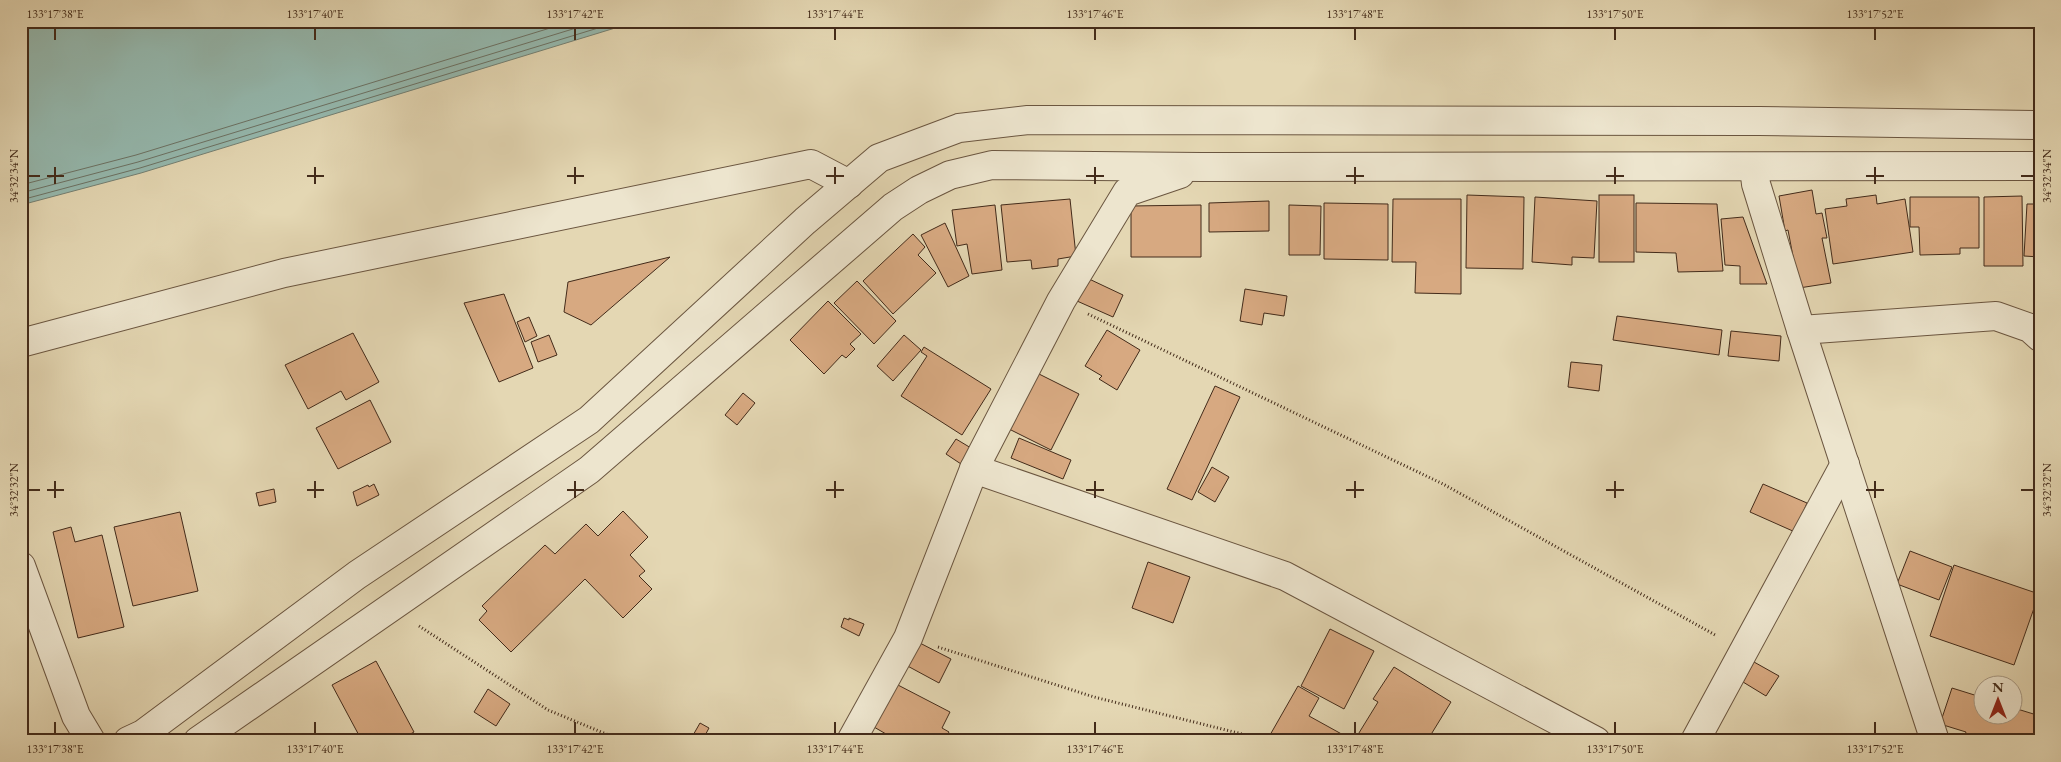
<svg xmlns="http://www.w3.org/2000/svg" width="2061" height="762" viewBox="0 0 2061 762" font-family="'EB Garamond',serif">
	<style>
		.water { fill: #95b9af; stroke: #748073 }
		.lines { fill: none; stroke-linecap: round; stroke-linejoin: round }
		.shore { stroke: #6c7264; stroke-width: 1 }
		.building { fill: #d7a981; stroke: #432b1a }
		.minor-casing { stroke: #6b5640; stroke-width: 30 }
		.tertiary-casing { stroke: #6b5640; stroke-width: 30 }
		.path { stroke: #432b1a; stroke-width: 3; stroke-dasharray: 1 2.5; stroke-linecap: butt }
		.minor { stroke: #ede5ce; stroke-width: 28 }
		.tertiary { stroke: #ede5ce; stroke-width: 28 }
		.ticks { fill: none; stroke: #432b1a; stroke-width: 2 }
		.neatline { fill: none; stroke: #432b1a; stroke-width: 2 }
		.ticks-label { font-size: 12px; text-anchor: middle; fill: #432b1a }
	</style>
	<rect width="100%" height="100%" fill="#e4d7b3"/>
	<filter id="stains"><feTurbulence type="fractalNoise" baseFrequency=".004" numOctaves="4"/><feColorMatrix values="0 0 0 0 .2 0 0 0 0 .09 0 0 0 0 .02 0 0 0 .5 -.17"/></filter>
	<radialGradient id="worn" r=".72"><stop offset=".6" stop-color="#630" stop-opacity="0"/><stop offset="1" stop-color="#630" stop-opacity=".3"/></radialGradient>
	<polygon class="water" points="21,21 638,21 141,173 21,205"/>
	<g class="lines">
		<g class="shore">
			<polyline points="21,185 136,155 573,21"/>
			<polyline points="21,193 138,162 599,21"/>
			<polyline points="21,200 140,168 621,21"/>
		</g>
	</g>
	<g class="building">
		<polygon points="1812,190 1816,214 1822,213 1827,238 1822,238 1831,283 1799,288 1788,230 1785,231 1779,196"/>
		<polygon points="1467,195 1524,197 1523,269 1466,268"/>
		<rect x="1599" y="195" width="35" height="67"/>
		<polygon points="1876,195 1877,204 1905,199 1913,252 1833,264 1825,209 1847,206 1846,199"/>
		<polygon points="2022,196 2023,266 1984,266 1984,197"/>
		<polygon points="1535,197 1597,201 1594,258 1572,257 1572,265 1532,262"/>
		<polygon points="1910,197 1979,197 1979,248 1960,248 1960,254 1920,255 1919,227 1910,227"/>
		<polygon points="1070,199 1076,256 1058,259 1058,266 1032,269 1031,260 1007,262 1001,205"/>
		<polygon points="1393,199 1461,199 1461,294 1415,293 1416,262 1392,262"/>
		<polygon points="1269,201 1269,231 1209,232 1209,203"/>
		<polygon points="1324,203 1388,204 1388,260 1324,259"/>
		<polygon points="1636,203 1717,204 1723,271 1678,272 1676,253 1636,252"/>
		<polygon points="2027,204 2040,204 2040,257 2024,256"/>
		<polygon points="995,205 1002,270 972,274 967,244 957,246 952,210"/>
		<polygon points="1201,205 1201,257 1131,257 1131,206"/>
		<polygon points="1289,205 1321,206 1320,255 1289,255"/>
		<polygon points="1743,217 1767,284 1740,284 1740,266 1725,265 1721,219"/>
		<polygon points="945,223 969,276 948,287 921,235"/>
		<polygon points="913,234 925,247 918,255 936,273 893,314 863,281"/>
		<polygon points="670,257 591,325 564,312 568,282"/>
		<polygon points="1087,278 1123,295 1113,317 1077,301"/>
		<polygon points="857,281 896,321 874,344 834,303"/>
		<polygon points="1245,289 1287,296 1284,316 1264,313 1262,325 1240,321"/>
		<polygon points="504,294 533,368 499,382 464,303"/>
		<polygon points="828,301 861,334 850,344 855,349 846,358 842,355 824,374 790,340"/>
		<polygon points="1617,316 1722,330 1719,355 1613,340"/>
		<polygon points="529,317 537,336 525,342 517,322"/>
		<polygon points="1107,330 1140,350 1117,390 1099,379 1102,376 1085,366"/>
		<polygon points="1731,331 1781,336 1779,361 1728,356"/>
		<polygon points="353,333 379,382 346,400 341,391 308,409 285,365"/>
		<polygon points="549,335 557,355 538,362 531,342"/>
		<polygon points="904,335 921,350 893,381 877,366"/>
		<polygon points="924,347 991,389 962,435 901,396 927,356 921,352"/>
		<polygon points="1571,362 1602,365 1599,391 1568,387"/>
		<polygon points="1031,370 1079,394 1051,450 1003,426"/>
		<polygon points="1215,386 1240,397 1192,500 1167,489"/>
		<polygon points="743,393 755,403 737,425 725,415"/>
		<polygon points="370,400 391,442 338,469 316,428"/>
		<polygon points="1019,438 1071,460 1063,479 1011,458"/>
		<polygon points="956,439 971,448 961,464 946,454"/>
		<polygon points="1212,467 1229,477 1215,502 1198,492"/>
		<polygon points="374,484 379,495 357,506 353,492 368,485 369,487"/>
		<polygon points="1763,484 1807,503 1795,532 1750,512"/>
		<polygon points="274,489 276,502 259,506 256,493"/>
		<polygon points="623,511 648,537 630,555 645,571 639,576 652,589 623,618 585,579 511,652 479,620 487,611 482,606 545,545 555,554 586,524 598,536"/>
		<polygon points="180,512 198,591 133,606 114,527"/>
		<polygon points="71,527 75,542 102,535 124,627 78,638 53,532"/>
		<polygon points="1910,551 1952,567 1939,600 1897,584"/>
		<polygon points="1148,562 1190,577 1173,623 1132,608"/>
		<polygon points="1954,565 2039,594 2014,665 1930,636"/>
		<polygon points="844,618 849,620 849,618 864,624 859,636 841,627"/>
		<polygon points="1330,629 1374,651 1344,709 1301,686"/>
		<polygon points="914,640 951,659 939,683 902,663"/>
		<polygon points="376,661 414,732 398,741 362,741 332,685"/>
		<polygon points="1754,662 1779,676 1766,696 1743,682"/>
		<polygon points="1394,667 1451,702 1427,741 1420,739 1419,741 1354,741 1378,702 1373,699"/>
		<polygon points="896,684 950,712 942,728 949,732 944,741 898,741 874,727"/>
		<polygon points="1298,686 1319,698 1309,716 1347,737 1345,741 1281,741 1270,735"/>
		<polygon points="1952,688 1984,698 1984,714 2014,714 2014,708 2040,716 2040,741 1963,741 1966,732 1940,724"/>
		<polygon points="488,689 510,704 496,726 474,712"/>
		<polygon points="700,723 709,728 702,741 692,737"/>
	</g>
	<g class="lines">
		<defs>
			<g id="minor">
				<polyline points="1754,167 1756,184 1801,330 1935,741"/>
				<polyline points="1801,330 1996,316 2030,328 2040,337"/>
				<polyline points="21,343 284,273 811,164 849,184"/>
				<polyline points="974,469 1285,576 1596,741"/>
				<polyline points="21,566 76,716 91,741"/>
				<polyline points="198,741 589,470 893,207 919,190 950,175 992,165 1201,167 2040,166"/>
				<polyline points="851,741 908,638 974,469 1061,301 1127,192 1180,174"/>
				<polyline points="1695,741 1845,464"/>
			</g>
			<polyline id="tertiary" points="128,741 143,734 357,575 589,420 805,221 879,158 959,128 1028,120 1759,121 2040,125"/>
		</defs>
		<use href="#minor" class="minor-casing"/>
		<use href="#tertiary" class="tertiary-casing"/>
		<g class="path">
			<polyline points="1088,314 1443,484 1717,636"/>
			<polyline points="419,626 548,710 623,741"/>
			<polyline points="938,647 1094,697 1270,741"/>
		</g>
		<use href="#minor" class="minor"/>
		<use href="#tertiary" class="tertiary"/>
	</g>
	<path class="ticks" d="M55 28V40M315 28V40M575 28V40M835 28V40M1095 28V40M1355 28V40M1615 28V40M1875 28V40M55 167V184M315 167V184M575 167V184M835 167V184M1095 167V184M1355 167V184M1615 167V184M1875 167V184M28 176H40M47 176H64M307 176H324M567 176H584M826 176H844M1086 176H1104M1346 176H1364M1606 176H1624M1866 176H1884M2021 176H2034M55 481V498M315 481V498M575 481V498M835 481V498M1095 481V498M1355 481V498M1615 481V498M1875 481V498M28 490H40M47 490H64M307 490H324M567 490H584M826 490H844M1086 490H1104M1346 490H1364M1606 490H1624M1866 490H1884M2021 490H2034M55 722V734M315 722V734M575 722V734M835 722V734M1095 722V734M1355 722V734M1615 722V734M1875 722V734"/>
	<rect width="2061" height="762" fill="none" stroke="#e4d7b3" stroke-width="55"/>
	<g transform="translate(1998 700)"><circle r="24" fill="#ede5ce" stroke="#a99b86"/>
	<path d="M0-4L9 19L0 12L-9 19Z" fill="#8f2418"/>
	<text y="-8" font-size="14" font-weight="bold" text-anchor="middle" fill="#432b1a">N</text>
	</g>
	<rect x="28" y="28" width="2006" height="706" class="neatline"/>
	<g class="ticks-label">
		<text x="55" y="18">133°17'38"E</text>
		<text x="315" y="18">133°17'40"E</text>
		<text x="575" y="18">133°17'42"E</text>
		<text x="835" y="18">133°17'44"E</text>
		<text x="1095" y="18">133°17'46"E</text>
		<text x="1355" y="18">133°17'48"E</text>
		<text x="1615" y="18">133°17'50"E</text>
		<text x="1875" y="18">133°17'52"E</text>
		<text transform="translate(14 176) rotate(-90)" y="4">34°32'34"N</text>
		<text transform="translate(2047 176) rotate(-90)" y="4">34°32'34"N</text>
		<text transform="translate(14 490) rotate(-90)" y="4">34°32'32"N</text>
		<text transform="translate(2047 490) rotate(-90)" y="4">34°32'32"N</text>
		<text x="55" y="753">133°17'38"E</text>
		<text x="315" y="753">133°17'40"E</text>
		<text x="575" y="753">133°17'42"E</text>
		<text x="835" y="753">133°17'44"E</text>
		<text x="1095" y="753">133°17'46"E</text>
		<text x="1355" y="753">133°17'48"E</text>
		<text x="1615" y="753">133°17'50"E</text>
		<text x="1875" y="753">133°17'52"E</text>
	</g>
	<rect width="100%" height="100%" filter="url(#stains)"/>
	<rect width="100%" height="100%" fill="url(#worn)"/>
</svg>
